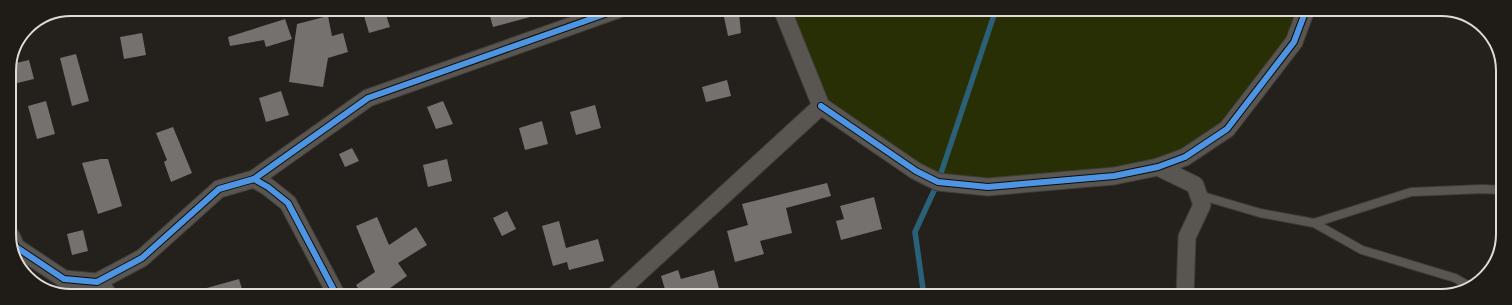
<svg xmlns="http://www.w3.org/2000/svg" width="1512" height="305" viewBox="0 0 1512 305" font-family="Lato,sans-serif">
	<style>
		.green { fill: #292f04 }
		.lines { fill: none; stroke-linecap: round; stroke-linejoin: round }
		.stream { stroke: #2a6178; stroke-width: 5.5 }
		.building { fill: #75716e }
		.lane-casing { stroke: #3f3c38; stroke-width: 10 }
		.street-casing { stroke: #3f3c38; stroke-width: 19 }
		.lane { stroke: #595652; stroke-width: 8 }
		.street { stroke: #595652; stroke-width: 17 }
		.cycleway-casing { stroke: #0e0b07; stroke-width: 8 }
		.cycleway { stroke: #4d94e3; stroke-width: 6 }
		.rim { fill: none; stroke: #e1dbd6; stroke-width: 2 }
	</style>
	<rect width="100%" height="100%" fill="#24201c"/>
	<polygon class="green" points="782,9 1306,10 1227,129 1158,167 938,182 821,106"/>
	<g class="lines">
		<polyline class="stream" points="924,296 915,232 938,182 996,9"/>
	</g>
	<g class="building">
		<polygon points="362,9 384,9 390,27 369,33"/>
		<polygon points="488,9 541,9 541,14 493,27"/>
		<polygon points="739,13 741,33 728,36 724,17"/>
		<polygon points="328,16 332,36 343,33 348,52 328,58 323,87 289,82 297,24"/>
		<polygon points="285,19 292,39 266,47 264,40 230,46 228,37"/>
		<polygon points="142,33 146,55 124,59 120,37"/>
		<polygon points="76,54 89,101 72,106 60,58"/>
		<polygon points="29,60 34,79 9,85 9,70 12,64"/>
		<polygon points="727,80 731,96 706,102 702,87"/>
		<polygon points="281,91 289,115 266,122 259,98"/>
		<polygon points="46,101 55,134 37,139 28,106"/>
		<polygon points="443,101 453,124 436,129 427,107"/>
		<polygon points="595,105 601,128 576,135 570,112"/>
		<polygon points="542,121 548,144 525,150 519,128"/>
		<polygon points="173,127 192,173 171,182 164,162 167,160 156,133"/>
		<polygon points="352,148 359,161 345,167 339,154"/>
		<polygon points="101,159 108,159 122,206 98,214 82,163"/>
		<polygon points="447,159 452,181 428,187 423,165"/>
		<polygon points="827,183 831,196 786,208 792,233 760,241 764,254 735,262 727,231 748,225 742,204"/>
		<polygon points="874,197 882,229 841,240 836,221 844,219 840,206"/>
		<polygon points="507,211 516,229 502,236 493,218"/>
		<polygon points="377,217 389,245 416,227 427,245 398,263 407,276 379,296 363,296 356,285 375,272 356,226"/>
		<polygon points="559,221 566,248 598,239 604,261 569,270 567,262 553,266 542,226"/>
		<polygon points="83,230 88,251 72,255 67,234"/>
		<polygon points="678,270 681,279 714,270 721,296 667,296 661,276"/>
		<polygon points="239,279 244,296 197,295 196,291"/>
	</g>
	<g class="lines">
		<defs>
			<g id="lane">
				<polyline points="1199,195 1260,213 1314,223 1411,192 1483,189 1502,190"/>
				<polyline points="1314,223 1362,250 1455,278 1469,286"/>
				<polyline points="103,279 114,295"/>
			</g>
			<g id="street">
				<polyline points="821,106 916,171 938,182 988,187 1114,176 1158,167 1185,157 1227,129 1294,42 1306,10"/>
				<polyline points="1158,167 1195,185 1202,205 1187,237 1185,296"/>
				<polyline points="254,179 368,98 619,9"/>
				<polyline points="11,236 16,247 64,279 97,282 142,258 219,189 254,179 268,187 288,203 337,296"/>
				<polyline points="614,296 821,106 782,9"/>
			</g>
		</defs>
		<use href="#lane" class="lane-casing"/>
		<use href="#street" class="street-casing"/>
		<use href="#lane" class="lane"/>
		<use href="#street" class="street"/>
		<defs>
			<g id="cycleway">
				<polyline points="821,106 916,171 938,182 988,187 1114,176 1158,167 1185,157 1227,129 1294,42 1306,10"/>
				<polyline points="254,179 368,98 619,9"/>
				<polyline points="11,236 16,247 64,279 97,282 142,258 219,189 254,179 268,187 288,203 337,296"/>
			</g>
		</defs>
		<use href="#cycleway" class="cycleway-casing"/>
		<use href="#cycleway" class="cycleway"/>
	</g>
	<path d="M0 0H1512V305H0ZM71 16H1441A55 55 0 0 1 1496 71V234A55 55 0 0 1 1441 289H71A55 55 0 0 1 16 234V71A55 55 0 0 1 71 16Z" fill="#1f1c18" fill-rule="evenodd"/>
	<path class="rim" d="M71 16H1441A55 55 0 0 1 1496 71V234A55 55 0 0 1 1441 289H71A55 55 0 0 1 16 234V71A55 55 0 0 1 71 16Z"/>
</svg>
